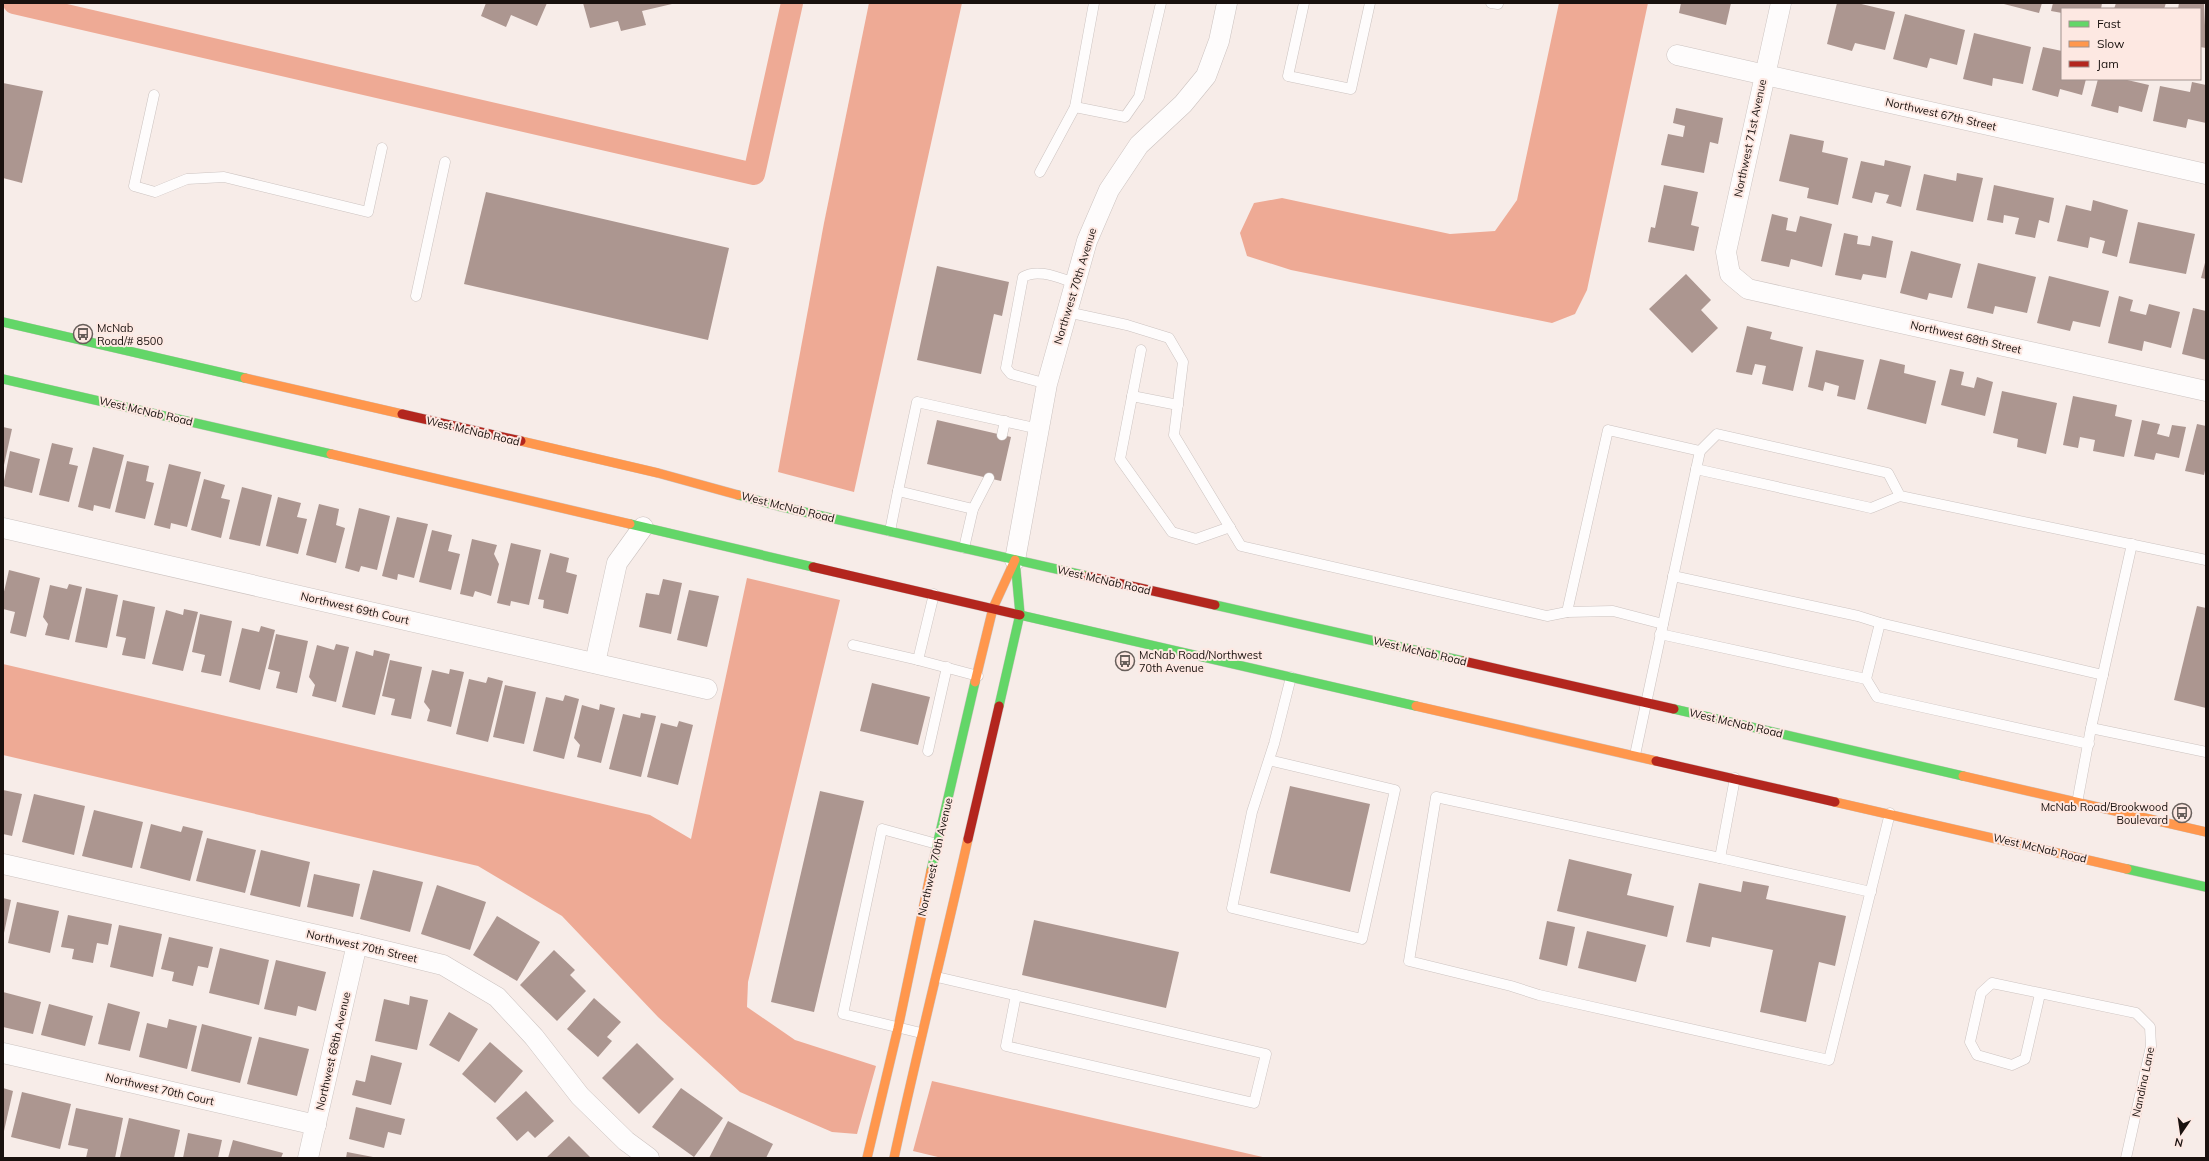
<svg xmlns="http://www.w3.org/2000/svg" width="2209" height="1161" viewBox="0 0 2209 1161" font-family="Mulish,sans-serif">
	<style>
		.water { fill: #eeaa95 }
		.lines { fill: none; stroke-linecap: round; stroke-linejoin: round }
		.canal { stroke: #eeaa95; stroke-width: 22 }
		.building { fill: #ac9690 }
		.lane-casing { stroke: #ccc3c0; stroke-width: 11 }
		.street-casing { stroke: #ccc3c0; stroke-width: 21 }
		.fast-casing { stroke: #ccc3c0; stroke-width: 10 }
		.slow-casing { stroke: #ccc3c0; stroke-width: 10 }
		.jam-casing { stroke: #ccc3c0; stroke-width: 10 }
		.lane { stroke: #fefcfc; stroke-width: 10 }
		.street { stroke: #fefcfc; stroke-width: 20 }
		.fast { stroke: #63d668; stroke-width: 9 }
		.slow { stroke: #ff974d; stroke-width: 9 }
		.jam { stroke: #b3261e; stroke-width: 9 }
		.labels { text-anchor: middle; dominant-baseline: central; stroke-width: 4; stroke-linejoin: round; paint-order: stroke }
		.street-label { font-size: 11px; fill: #19110e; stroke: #fde8e2 }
		.poi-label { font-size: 11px; fill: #19110e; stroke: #fde8e2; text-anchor: start }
	</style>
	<rect width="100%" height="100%" fill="#f7ece8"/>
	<g class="water">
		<polygon points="869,3 962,3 854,492 778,472 824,223"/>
		<polygon points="1559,3 1648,3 1587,290 1575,314 1552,323 1291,270 1247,256 1240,233 1254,203 1282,198 1450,234 1495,231 1517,200"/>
		<polygon points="747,578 840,600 748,982 747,1007 795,1040 876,1066 857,1134 832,1132 740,1092 658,1017 562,916 478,866 3,755 3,664 650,815 691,839"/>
		<polygon points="932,1081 1267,1158 942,1158 913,1151"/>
	</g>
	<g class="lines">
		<polyline class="canal" points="14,3 754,174 792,3"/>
	</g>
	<g class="building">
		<polygon points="486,3 547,3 537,26 511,15 506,27 481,16"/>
		<polygon points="583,3 672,3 672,4 642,11 646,25 621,31 618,21 590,28"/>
		<polygon points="1681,3 1731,3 1726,25 1679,13"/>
		<polygon points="1837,3 1857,3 1895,12 1885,50 1855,43 1852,51 1827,44"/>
		<polygon points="2000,3 2042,3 2039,13"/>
		<polygon points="2053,3 2102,3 2101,9 2062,9 2062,13 2051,11"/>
		<polygon points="2116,3 2166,3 2164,9 2114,9"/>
		<polygon points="2179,3 2204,3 2206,48 2200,47 2200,9 2178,9"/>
		<polygon points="1905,14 1965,30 1957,65 1930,58 1927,68 1893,59"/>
		<polygon points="1974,33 2031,47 2023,84 1993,78 1992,86 1963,79"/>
		<polygon points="2043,47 2062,51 2062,79 2086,79 2082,95 2060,89 2058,97 2032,90"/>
		<polygon points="2098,79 2123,79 2149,85 2142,112 2119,106 2118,113 2091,106"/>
		<polygon points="2192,82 2206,85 2206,123 2188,119 2186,128 2153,121 2160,86 2190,92"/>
		<polygon points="3,83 43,91 22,183 3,178"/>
		<polygon points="1676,108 1723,118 1718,144 1710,142 1704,173 1661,165 1668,134 1683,137 1685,126 1673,123"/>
		<polygon points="1790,134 1824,141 1822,152 1848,158 1838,205 1807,198 1809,188 1779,181"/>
		<polygon points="1885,160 1911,166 1901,207 1886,203 1889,195 1875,192 1872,203 1852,198 1861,161 1884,166"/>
		<polygon points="1957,173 1983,178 1973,222 1916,210 1924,174 1956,181"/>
		<polygon points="1664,185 1698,192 1691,225 1699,227 1694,251 1648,242 1651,227 1655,228"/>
		<polygon points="1994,185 2054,198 2049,223 2039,220 2035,238 2015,234 2019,218 2004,215 2003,223 1987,220"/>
		<polygon points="486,192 729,248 708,340 464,284"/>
		<polygon points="2093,200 2128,210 2117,257 2102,253 2105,241 2090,237 2088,248 2057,241 2066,205 2091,211"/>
		<polygon points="1772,214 1788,218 1786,230 1796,232 1800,216 1832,224 1822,267 1791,259 1789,267 1761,261"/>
		<polygon points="2138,222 2195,234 2186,274 2129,263"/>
		<polygon points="1844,233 1858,236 1857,244 1870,246 1872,236 1893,241 1886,278 1863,274 1861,280 1835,275"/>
		<polygon points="1911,251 1961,264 1952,298 1929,293 1927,300 1900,293"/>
		<polygon points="2206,259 2206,279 2201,278"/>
		<polygon points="1978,263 2036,277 2027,313 1995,306 1993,314 1967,308"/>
		<polygon points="937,266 1009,282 1002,316 994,314 981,374 917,360"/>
		<polygon points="1686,274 1711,300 1701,310 1718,328 1692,353 1649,309"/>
		<polygon points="2049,276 2109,291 2100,327 2073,321 2070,331 2037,323"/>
		<polygon points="2119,296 2133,300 2130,311 2146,315 2149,304 2180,312 2171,348 2144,341 2142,351 2108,343"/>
		<polygon points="2193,308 2206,311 2206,360 2182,354"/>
		<polygon points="1747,326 1772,332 1770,339 1803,347 1793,391 1762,384 1766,366 1755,364 1752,375 1736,372"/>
		<polygon points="1816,350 1864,360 1855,400 1837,396 1839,386 1825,382 1823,391 1808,387"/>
		<polygon points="1880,359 1905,365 1904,373 1936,381 1926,424 1867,409"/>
		<polygon points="1950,369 1964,372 1961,385 1974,388 1977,377 1993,382 1985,416 1941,405"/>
		<polygon points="2002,391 2057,403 2046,454 2017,447 2018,439 1993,433"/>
		<polygon points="2073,396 2117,405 2115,416 2132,420 2124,457 2093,451 2095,440 2080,437 2078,448 2063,445"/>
		<polygon points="937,420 1011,437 1001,481 927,464"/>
		<polygon points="2142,420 2160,424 2157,434 2169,437 2172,425 2186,427 2179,458 2156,453 2154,460 2134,456"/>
		<polygon points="2197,424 2206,426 2206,466 2204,475 2185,471"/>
		<polygon points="3,427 12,429 4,465 3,465"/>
		<polygon points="52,443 73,448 69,464 78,466 69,502 39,495"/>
		<polygon points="93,447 124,455 110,509 94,505 93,511 78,507"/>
		<polygon points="10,451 40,459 32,493 3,486"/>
		<polygon points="127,461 149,466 146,481 154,483 145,519 115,512"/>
		<polygon points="169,464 201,472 187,527 171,523 170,529 154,525"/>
		<polygon points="204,479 225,485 221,498 230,500 221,538 191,530"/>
		<polygon points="242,487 272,495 260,546 229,539"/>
		<polygon points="278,497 301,503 297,517 307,519 298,554 266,546"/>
		<polygon points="319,504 339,509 336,525 345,528 336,563 306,555"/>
		<polygon points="359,508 390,516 377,570 361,566 359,572 345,568"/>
		<polygon points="397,517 428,524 414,578 398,574 397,580 382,576"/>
		<polygon points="432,530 452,535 448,551 460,554 451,590 419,582"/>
		<polygon points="472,539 497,545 494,554 499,564 491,596 475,591 473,597 460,594"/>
		<polygon points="511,543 541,550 529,605 511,601 510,606 497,603"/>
		<polygon points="550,553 569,558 566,572 577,575 568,614 543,608 544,600 538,599"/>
		<polygon points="9,570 40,578 26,637 10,633 15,612 3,609 3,596"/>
		<polygon points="663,579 682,583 671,634 639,627 646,593 659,595"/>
		<polygon points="69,584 82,587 69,640 45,635 48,624 43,617 50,585 67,589"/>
		<polygon points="86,588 118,595 107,648 75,642"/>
		<polygon points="689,590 719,596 707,647 677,640"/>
		<polygon points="123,600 155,607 145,659 122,655 126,638 116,636"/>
		<polygon points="2197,606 2206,608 2206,708 2174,700"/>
		<polygon points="184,609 198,612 183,671 152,664 166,610 183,615"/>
		<polygon points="200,614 232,621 221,676 201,672 205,655 192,652"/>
		<polygon points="261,626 275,630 260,690 229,682 242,628 259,632"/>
		<polygon points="276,634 308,641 297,693 276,688 280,672 268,669"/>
		<polygon points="336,644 349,647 336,702 312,696 315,685 309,677 317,645 334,650"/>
		<polygon points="374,650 390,654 375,715 342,707 356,651 373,656"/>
		<polygon points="390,660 422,667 411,719 391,715 395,699 382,696"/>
		<polygon points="450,669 464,672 451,727 427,721 430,710 424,702 432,670 449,674"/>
		<polygon points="488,677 503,681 488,742 456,734 469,679 486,683"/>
		<polygon points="872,683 930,697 918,745 860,731"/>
		<polygon points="505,685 536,692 524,744 493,737"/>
		<polygon points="565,695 579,699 564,759 533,751 546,697 563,701"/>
		<polygon points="600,704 615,708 601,763 577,757 580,745 574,738 582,705 599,710"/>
		<polygon points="641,713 656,716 641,777 609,769 623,714 640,718"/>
		<polygon points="679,721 693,725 678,785 647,777 661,723 677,727"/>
		<polygon points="1290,786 1370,804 1350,892 1270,873"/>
		<polygon points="3,790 22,794 12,836 3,834"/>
		<polygon points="820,791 864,801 814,1012 771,1002"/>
		<polygon points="34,794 85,806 74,855 22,842"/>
		<polygon points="94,810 143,822 132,868 82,856"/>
		<polygon points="151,824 181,832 183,826 203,831 190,881 140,868"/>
		<polygon points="207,838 256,850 245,893 196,881"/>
		<polygon points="261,850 310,862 300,907 250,895"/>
		<polygon points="1569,859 1632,874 1627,895 1674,906 1667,937 1557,911"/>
		<polygon points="373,870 423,882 410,932 360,919"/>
		<polygon points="314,874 360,884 353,917 307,907"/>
		<polygon points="1743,881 1769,886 1766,899 1846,916 1835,966 1819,962 1806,1022 1760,1012 1773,950 1712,937 1710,947 1686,942 1699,883 1741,892"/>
		<polygon points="437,885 486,902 470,950 421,934"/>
		<polygon points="3,898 11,900 4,933 3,933"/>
		<polygon points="17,902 59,911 50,953 8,943"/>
		<polygon points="68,915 112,924 108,945 97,943 93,963 72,959 74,949 61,947"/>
		<polygon points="497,916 540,942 517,981 473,955"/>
		<polygon points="1034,920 1179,952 1166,1008 1022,975"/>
		<polygon points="1547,921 1575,927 1567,966 1539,959"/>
		<polygon points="119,925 162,934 153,977 110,967"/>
		<polygon points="1587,931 1646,945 1636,982 1578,968"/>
		<polygon points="169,937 213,947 208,968 198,966 193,986 172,981 174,972 161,969"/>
		<polygon points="220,948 269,960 259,1005 209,993"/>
		<polygon points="554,950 575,970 570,975 586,991 557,1021 520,985"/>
		<polygon points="276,960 326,972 316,1011 298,1006 296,1016 264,1009"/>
		<polygon points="3,992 41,1002 33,1034 3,1027"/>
		<polygon points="410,996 428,1000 417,1050 375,1041 384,999 409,1005"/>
		<polygon points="594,998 621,1022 607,1037 612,1041 598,1057 567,1029"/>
		<polygon points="108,1003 140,1012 130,1051 98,1044"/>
		<polygon points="49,1004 93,1016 85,1046 41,1035"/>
		<polygon points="449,1012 478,1029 459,1062 429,1045"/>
		<polygon points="169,1019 197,1026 187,1069 139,1057 147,1023 167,1028"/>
		<polygon points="202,1024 252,1037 240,1083 191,1071"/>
		<polygon points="259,1037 309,1049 297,1096 247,1084"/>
		<polygon points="490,1042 523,1071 495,1103 462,1074"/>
		<polygon points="637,1043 674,1079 639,1114 602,1078"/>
		<polygon points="371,1055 402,1063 391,1105 352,1095 356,1080 365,1082"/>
		<polygon points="3,1088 13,1091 4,1131 3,1131"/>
		<polygon points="681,1088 723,1118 694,1157 652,1127"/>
		<polygon points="526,1091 554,1121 535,1138 528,1131 517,1141 496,1118"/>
		<polygon points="22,1092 71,1104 60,1149 11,1137"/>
		<polygon points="356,1107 405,1119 401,1135 388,1132 384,1148 349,1139"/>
		<polygon points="76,1108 123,1118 115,1158 86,1158 88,1149 68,1145"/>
		<polygon points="129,1118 180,1130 174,1158 120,1157"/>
		<polygon points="728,1121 773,1144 766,1158 709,1158"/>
		<polygon points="188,1133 222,1140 218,1158 183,1158"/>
		<polygon points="569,1136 591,1158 546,1158"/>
		<polygon points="233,1140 283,1153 281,1158 228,1158"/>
		<polygon points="347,1152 373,1157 373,1158 346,1158"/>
	</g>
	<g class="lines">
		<defs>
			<g id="lane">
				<polyline points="1304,3 1288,76 1351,89 1370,3"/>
				<polyline points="1491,3 1498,4"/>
				<polyline points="154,95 134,186 155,192 187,179 224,177 368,212 382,148"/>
				<polyline points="1075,107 1125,117 1139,97 1161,3"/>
				<polyline points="1040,172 1075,107 1094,3"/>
				<polyline points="416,296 445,162"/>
				<polyline points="1067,312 1127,325 1169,338 1183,362 1174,435 1241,546 1547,616 1567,612 1608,430 1700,451 1717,434 1888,473 1900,496 2206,560"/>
				<polyline points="1141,350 1120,459 1172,532 1196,539 1230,527"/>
				<path d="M1047 384 1011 374 1006 368 1023 277C1038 268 1059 278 1075 283"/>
				<polyline points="1132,396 1178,405"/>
				<polyline points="1002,435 1005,421"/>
				<polyline points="1696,469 1871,508 1900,496"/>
				<polyline points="973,509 898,491 917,402 1039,429"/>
				<polyline points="890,531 898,491"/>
				<polyline points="964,548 973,509 989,478"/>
				<polyline points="1673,576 1858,616 1880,623 2103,675"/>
				<polyline points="1567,612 1613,611 1663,624"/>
				<polyline points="1660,634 1866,679 1877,697 2089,744"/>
				<polyline points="853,645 918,660 934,594"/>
				<polyline points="918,660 978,676"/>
				<polyline points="1866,679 1880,623"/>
				<polyline points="2091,728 2132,544"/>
				<polyline points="928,751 947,667"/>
				<polyline points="1635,755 1700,451"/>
				<polyline points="1269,760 1395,790 1362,939 1232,908 1252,812 1274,744 1291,677"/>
				<polyline points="1735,778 1720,858 1871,892"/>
				<polyline points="2077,803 2091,728 2206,752"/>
				<polyline points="1720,858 1436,797 1409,961 1511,986 1539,995 1829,1060 1890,813"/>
				<polyline points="937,977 1266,1054 1254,1103 1006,1046 1016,995"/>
				<polyline points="2040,994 2025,1059 2012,1065 1977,1055 1970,1042 1981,993 1992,983 2136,1013 2150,1027 2151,1046 2126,1158"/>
				<polyline points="921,1033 843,1014 882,829 937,844"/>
			</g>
			<g id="street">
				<polyline points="1781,3 1726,252 1730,274 1748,289 2206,391"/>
				<polyline points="1677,55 2206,174"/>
				<polyline points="3,528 707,689"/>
				<polyline points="1015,560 1047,384 1087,241 1109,190 1139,145 1183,104 1206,76 1219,41 1227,3"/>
				<polyline points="595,663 617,563 643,527"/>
				<polyline points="3,864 357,944 443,965 497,997 534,1037 580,1096 626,1141 649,1158"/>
				<polyline points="3,1053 316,1125"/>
				<polyline points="308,1158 357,944"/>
			</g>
			<g id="fast">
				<polyline points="3,322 245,378"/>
				<polyline points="3,379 331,454"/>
				<polyline points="738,495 778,506 1087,576"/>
				<polyline points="630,524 813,567"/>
				<polyline points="1215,605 1463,661"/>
				<polyline points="1020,615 1416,706"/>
				<polyline points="999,706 1020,614 1015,560"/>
				<polyline points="1674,709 1963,776"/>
				<polyline points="2127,869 2206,887"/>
				<polyline points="931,871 975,682"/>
			</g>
			<g id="slow">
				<polyline points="245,378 402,414"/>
				<polyline points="521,441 658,473 738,495"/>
				<polyline points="331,454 630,524"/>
				<polyline points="975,682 993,608 1015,560"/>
				<polyline points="1416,706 1656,761"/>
				<polyline points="1963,776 2206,832"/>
				<polyline points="1835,802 2127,869"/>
				<polyline points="867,1158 898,1028 931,871"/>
				<path d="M894 1158C917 1051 944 946 968 839"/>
			</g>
			<g id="jam">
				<polyline points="402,414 521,441"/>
				<polyline points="813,567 1020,615"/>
				<polyline points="1087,576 1215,605"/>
				<polyline points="1463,661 1674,709"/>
				<polyline points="1656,761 1835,802"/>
				<polyline points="968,839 999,706"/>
			</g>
		</defs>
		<use href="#lane" class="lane-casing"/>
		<use href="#street" class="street-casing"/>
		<use href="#fast" class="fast-casing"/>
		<use href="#slow" class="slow-casing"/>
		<use href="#jam" class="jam-casing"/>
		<use href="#lane" class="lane"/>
		<use href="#street" class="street"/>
		<use href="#fast" class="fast"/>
		<use href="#slow" class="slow"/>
		<use href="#jam" class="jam"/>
	</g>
	<defs>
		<symbol id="bus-ring" viewBox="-11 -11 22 22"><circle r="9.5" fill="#fde8e2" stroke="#675e5a" stroke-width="1.5"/><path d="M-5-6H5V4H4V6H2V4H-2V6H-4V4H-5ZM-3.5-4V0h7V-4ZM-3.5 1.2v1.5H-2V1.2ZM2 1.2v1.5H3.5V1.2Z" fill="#675e5a"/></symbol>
	</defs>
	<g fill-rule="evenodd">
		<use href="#bus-ring" x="72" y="323" width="22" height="22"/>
		<use href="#bus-ring" x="1114" y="650" width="22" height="22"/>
		<use href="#bus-ring" x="2171" y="802" width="22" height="22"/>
	</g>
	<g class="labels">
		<g class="street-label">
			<text transform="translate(1941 114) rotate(13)">Northwest 67th Street</text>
			<text transform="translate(1750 138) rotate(-78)">Northwest 71st Avenue</text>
			<text transform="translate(1075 286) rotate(-73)">Northwest 70th Avenue</text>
			<text transform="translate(1966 337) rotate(13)">Northwest 68th Street</text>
			<text transform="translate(146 411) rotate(13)">West McNab Road</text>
			<text transform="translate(473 431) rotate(13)">West McNab Road</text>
			<text transform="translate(788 507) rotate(14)">West McNab Road</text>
			<text transform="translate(1104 580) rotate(13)">West McNab Road</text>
			<text transform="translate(355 608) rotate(13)">Northwest 69th Court</text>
			<text transform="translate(1420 651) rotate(13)">West McNab Road</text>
			<text transform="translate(1736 723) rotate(13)">West McNab Road</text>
			<text transform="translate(2040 848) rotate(13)">West McNab Road</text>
			<text transform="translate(935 857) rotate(-77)">Northwest 70th Avenue</text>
			<text transform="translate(362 946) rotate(13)">Northwest 70th Street</text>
			<text transform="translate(333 1051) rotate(-77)">Northwest 68th Avenue</text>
			<text transform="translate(2143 1082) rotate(-78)">Nandina Lane</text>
			<text transform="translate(160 1089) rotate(13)">Northwest 70th Court</text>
		</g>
		<g class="poi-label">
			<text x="97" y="328">McNab<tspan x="97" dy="13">Road/# 8500</tspan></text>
			<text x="1139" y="655">McNab Road/Northwest<tspan x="1139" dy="13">70th Avenue</tspan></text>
			<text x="2168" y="807" text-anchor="end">McNab Road/Brookwood<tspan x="2168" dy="13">Boulevard</tspan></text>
		</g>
	</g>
	<rect width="2209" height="1161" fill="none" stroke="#19110e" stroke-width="8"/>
	<rect x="2061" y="8" width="140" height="72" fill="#fde8e2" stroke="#a2928d"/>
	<rect x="2069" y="21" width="20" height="6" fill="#63d668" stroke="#a2928d"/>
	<text x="2097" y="28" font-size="12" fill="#19110e">Fast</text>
	<rect x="2069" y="41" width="20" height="6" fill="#ff974d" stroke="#a2928d"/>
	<text x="2097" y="48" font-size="12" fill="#19110e">Slow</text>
	<rect x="2069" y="61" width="20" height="6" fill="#b3261e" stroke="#a2928d"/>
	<text x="2097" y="68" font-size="12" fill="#19110e">Jam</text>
	<g transform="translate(2181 1133) rotate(193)" stroke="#fde8e2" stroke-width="3" paint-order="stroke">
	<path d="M0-3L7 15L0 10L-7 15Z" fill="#19110e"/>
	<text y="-6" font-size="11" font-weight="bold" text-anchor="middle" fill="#19110e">N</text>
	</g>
</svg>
